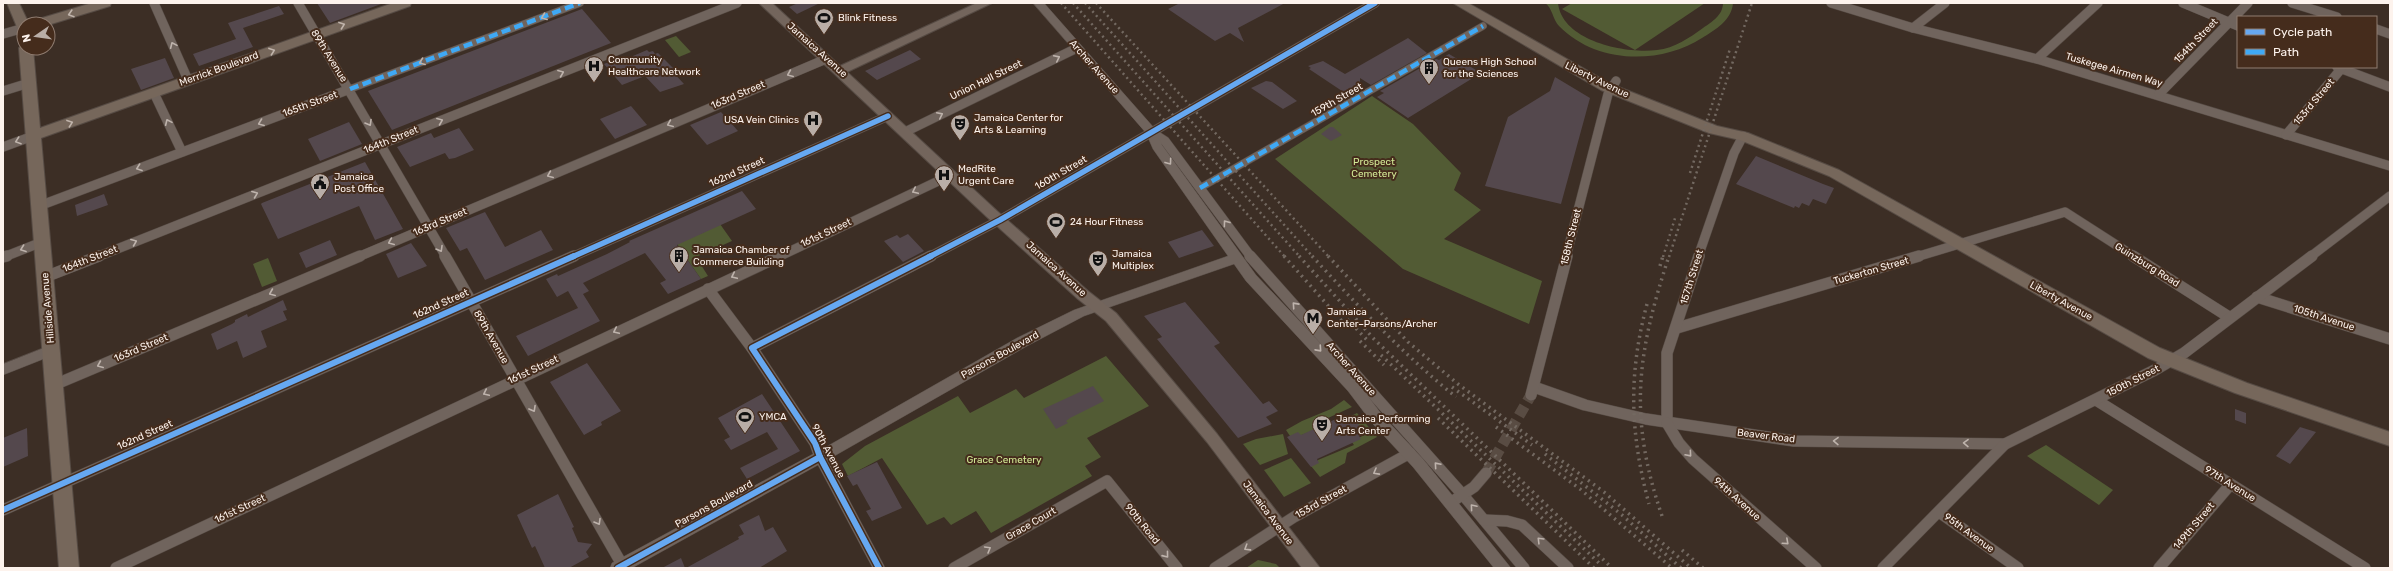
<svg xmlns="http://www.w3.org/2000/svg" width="2393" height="571" viewBox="0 0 2393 571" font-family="Rubik,sans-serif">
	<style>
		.green { fill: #525b34 }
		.building { fill: #54484d }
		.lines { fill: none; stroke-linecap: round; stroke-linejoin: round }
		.minor-tunnel { stroke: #594c43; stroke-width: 11; stroke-dasharray: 11 5.5; stroke-linecap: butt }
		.pedestrian-casing { stroke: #564b44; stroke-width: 8 }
		.minor-far1-casing { stroke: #564b44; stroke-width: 10 }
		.minor-casing { stroke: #564b44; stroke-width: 12 }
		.tertiary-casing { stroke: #564b44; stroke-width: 1 }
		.secondary-casing { stroke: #564b44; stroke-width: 2 }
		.primary-casing { stroke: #564b44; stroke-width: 2 }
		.pedestrian { stroke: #70645d; stroke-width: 7 }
		.minor-far1 { stroke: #70645d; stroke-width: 9 }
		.minor { stroke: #70645d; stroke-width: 11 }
		.tertiary { fill: #70645d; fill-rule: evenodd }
		.secondary { fill: #73655c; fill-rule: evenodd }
		.primary { fill: #76675b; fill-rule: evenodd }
		.rail-far1 { stroke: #736961; stroke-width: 2.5; stroke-dasharray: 2 3.5; stroke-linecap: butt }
		.rail { stroke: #736961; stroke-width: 3.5; stroke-dasharray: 2 4.5; stroke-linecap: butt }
		.quiet { stroke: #3fa9f5; stroke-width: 4.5; stroke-dasharray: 9 4.5; stroke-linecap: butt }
		.cycleway-far1-casing { stroke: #452c1c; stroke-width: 8 }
		.cycleway-casing { stroke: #452c1c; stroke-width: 9 }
		.cycleway-far1 { stroke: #66a8f1; stroke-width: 5.5 }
		.cycleway { stroke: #66a8f1; stroke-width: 6 }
		.oneway { stroke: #c0b4ab }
		.oneway2 { stroke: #beb3ac }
		.labels { text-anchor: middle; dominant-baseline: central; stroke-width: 4; stroke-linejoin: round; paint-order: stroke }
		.poi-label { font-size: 10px; fill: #fdf3ed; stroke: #452c1c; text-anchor: start }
		.street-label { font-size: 10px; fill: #fdf3ed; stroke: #452c1c }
		.park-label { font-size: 10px; fill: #d3ea96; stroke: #452c1c }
	</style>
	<rect width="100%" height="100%" fill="#3c2e25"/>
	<g class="green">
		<path d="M1545 3H1558C1562 41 1625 54 1657 50 1675 48 1689 38 1703 28 1712 22 1723 15 1723 3H1733C1732 20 1715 30 1702 38 1660 65 1596 64 1559 26 1553 20 1552 7 1545 3Z"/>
		<polygon points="1572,3 1705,3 1635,50 1562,9"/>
		<polygon points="676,36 691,52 679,57 665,40"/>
		<polygon points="1372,96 1413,124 1461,173 1454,190 1481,210 1444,239 1542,281 1529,324 1403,269 1275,159"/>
		<polygon points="720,224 732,241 696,257 708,276 701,279 680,249 675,239 700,234"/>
		<polygon points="268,258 277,281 262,287 253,264"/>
		<polygon points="1106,356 1149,406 1087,438 1101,457 1085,466 1092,476 991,533 976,511 951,525 944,517 927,525 882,458 848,476 842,464 865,446 958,396 970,413 1016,389 1024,398"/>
		<polygon points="1344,400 1352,407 1328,418 1331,423 1292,439 1286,430 1302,421 1331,409"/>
		<polygon points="1357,413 1377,437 1347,453 1345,463 1320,477 1311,466 1317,463 1318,460 1354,445 1351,441 1365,435 1351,416"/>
		<polygon points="1283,434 1288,454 1260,465 1243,444 1256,439"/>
		<polygon points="2046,445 2113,490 2099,505 2027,456"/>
		<polygon points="1291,458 1311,483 1284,497 1264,470"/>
		<polygon points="1258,560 1276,564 1280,568 1246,568"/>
	</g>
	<g class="building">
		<polygon points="317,3 381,3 381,4 330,23"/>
		<polygon points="798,3 820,3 797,14 789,7"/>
		<polygon points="1180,3 1285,3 1238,28 1244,42 1230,33 1215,41 1168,9"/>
		<polygon points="279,6 284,14 243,28 253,47 199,66 193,54 236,39 228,23"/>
		<polygon points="582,9 611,43 392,130 368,91"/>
		<polygon points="1408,38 1427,53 1371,85 1360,78 1360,88 1348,95 1309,69 1311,68 1308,66 1323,61 1345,74"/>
		<polygon points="647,50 649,52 653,51 655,54 658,53 674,69 671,70 684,84 660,92 645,76 622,85 604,64 624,56 626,59"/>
		<polygon points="910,50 921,59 877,80 865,71"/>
		<polygon points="1449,54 1481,73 1408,118 1377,97 1384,93 1380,91 1436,59 1439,60"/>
		<polygon points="165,58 174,78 141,90 131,69"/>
		<polygon points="1555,77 1590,98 1561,204 1485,186 1508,117 1550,91"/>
		<polygon points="1266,81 1272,82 1297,101 1283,109 1251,88"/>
		<polygon points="631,106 647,125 615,139 600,119"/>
		<polygon points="721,112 738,131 707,145 690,125"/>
		<polygon points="349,122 362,144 320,161 308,139"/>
		<polygon points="1330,127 1333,127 1342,135 1331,141 1321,134"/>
		<polygon points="459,128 474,150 455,158 449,159 445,153 410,167 397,147 431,133 434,138"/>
		<polygon points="1756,156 1823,184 1834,188 1826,204 1813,199 1809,206 1802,203 1799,208 1795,206 1794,208 1736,184"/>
		<polygon points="365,162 403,229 375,240 359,206 278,239 261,204 262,203"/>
		<polygon points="742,191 756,209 677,245 701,279 668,294 660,283 666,280 645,253 583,283 589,291 583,294 600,321 528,356 516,336 578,308 568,291 557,297 546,279 557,274 558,276 607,254 630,242 629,241"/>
		<polygon points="104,194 108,205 77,216 75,205"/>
		<polygon points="485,212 505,247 541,230 553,250 485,280 467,248 460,251 446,228"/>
		<polygon points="1202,230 1214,246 1179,258 1168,242"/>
		<polygon points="908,234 924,251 903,262 884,241 897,235 900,238"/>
		<polygon points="330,240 337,255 306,268 299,253"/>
		<polygon points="411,243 427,266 398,278 386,254"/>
		<polygon points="283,300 287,310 283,311 287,320 261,331 267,347 243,358 237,341 217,350 211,334 232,324 235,322 235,320 247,314 248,317"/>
		<polygon points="1185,302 1220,343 1214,346 1263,404 1269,401 1278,411 1266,417 1272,424 1238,438 1157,339 1162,337 1144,316"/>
		<polygon points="587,363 621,411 601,422 602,425 584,435 550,382"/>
		<polygon points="1093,386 1104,401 1070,418 1066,421 1068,423 1056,429 1043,409"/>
		<polygon points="762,394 800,451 747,479 740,468 778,449 767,432 731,450 724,440 730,437 718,418"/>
		<polygon points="2235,409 2246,413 2246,424 2235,420"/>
		<polygon points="1353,417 1365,433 1359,436 1361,439 1317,459 1319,463 1311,467 1287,437 1298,432 1301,435 1336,419 1339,423"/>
		<polygon points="2300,427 2316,432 2290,464 2276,456"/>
		<polygon points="27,428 28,456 3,467 3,438"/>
		<polygon points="877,462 902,508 872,521 866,511 871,509 857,484 853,486 847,476"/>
		<polygon points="558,494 574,527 572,528 578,542 592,544 586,552 589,557 569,568 545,568 535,546 532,548 517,515"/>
		<polygon points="759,515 765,531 773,527 787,551 759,568 686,568 739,539 738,537 744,534 739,525"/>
		<polygon points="681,558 685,568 662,568"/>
	</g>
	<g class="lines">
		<polyline class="minor-tunnel" points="1486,473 1531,395"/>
		<defs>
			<g id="pedestrian">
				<polyline points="350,89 580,3"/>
				<polyline points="1200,188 1483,26"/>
			</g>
			<g id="minor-far1">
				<polyline points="154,3 188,80"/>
				<polyline points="298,3 446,257"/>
				<polyline points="1831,3 1913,28 2037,59 2390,166"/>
				<polyline points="2183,3 2238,26"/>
				<polyline points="2292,3 2337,17"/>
				<polyline points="1913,28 1945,3"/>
				<polyline points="2376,29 2390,34"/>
				<polyline points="3,34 24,28"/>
				<polyline points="2037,59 2098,3"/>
				<polyline points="2337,67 2390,87"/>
				<polyline points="3,91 29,83"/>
				<polyline points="154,93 182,152"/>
				<polyline points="2159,94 2248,3"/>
				<polyline points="905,132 1077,48"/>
				<polyline points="1151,132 1165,141 1251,257"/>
				<polyline points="2286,135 2341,69"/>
				<polyline points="3,147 33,136"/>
				<polyline points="39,206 350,89"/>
				<polyline points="4,257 42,242"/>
				<polyline points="97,257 737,3"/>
				<polyline points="358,257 826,59"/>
				<polyline points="572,257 888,116"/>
				<polyline points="778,257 951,175"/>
				<polyline points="929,257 1000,220 1375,3"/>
				<polyline points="1566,257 1608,94 1616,81"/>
				<polyline points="1698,257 1734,153 1743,136"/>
				<polyline points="1916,257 2065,212 2135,257"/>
				<polyline points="2310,257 2390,196"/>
			</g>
			<g id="minor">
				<polyline points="445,256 624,568"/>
				<polyline points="1250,256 1463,495 1524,568"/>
				<polyline points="2133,256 2229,317"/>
				<polyline points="3,257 7,256"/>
				<polyline points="45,277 99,256"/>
				<polyline points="708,289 752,348 815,443 820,457 879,568"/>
				<polyline points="2257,297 2390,339"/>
				<polyline points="1677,328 1919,256"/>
				<polyline points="752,348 931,256"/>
				<polyline points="54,385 360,256"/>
				<polyline points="1534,387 1585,405 1646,419 1794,441 2005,444"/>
				<polyline points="1531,395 1567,256"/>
				<polyline points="2096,400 2365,568"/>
				<polyline points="1667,423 1667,353 1699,256"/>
				<polyline points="1667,423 1679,443 1693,459 1816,568"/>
				<polyline points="1450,503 1474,487 1486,473"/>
				<polyline points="3,510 574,256"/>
				<polyline points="1939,512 2018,568"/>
				<polyline points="1484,520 1507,521 1522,525 1568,568"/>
				<polyline points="116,568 780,256"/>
				<polyline points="954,568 1107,481 1177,568"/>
				<polyline points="1215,568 1294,517 1410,453"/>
				<polyline points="1883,568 2005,444 2155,370 2184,353 2312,256"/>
				<polyline points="2159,568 2230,485"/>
			</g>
			<g id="tertiary">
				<polygon points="1033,3 1044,3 1155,129 1162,145 1256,275 1358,383 1383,416 1423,459 1511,568 1494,568 1413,467 1373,424 1348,391 1246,281 1234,264 1084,316 1027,346 836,455 632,568 610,568 612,563 826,447 1017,338 1074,310 1228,256 1153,149 1146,133"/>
				<polygon points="51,345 56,346 58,350 56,354 3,375 3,364"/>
			</g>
			<polygon id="secondary" points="759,3 772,3 840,66 977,3 992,3 847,72 997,211 1088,291 1116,313 1217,434 1320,568 1302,568 1207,442 1106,321 1078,299 987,217"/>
			<g id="primary">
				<polygon points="7,3 19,3 29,24 24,24 24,31 17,27"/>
				<polygon points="92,3 111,3 110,6 48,25 30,24 32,21"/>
				<polygon points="393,3 411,3 410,6 41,138 79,568 59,568 19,48 24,44 24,48 33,48 40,128"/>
				<polygon points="1453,3 1468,3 1611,84 1717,126 1748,133 1839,170 2160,348 2247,383 2390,432 2390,446 2235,393 2148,358 1829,176 1740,140 1709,133 1601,90"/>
			</g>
		</defs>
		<use href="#pedestrian" class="pedestrian-casing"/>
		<use href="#minor-far1" class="minor-far1-casing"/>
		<use href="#minor" class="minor-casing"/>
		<use href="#tertiary" class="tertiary-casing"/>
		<use href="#secondary" class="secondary-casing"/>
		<use href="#primary" class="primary-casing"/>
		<use href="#pedestrian" class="pedestrian"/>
		<use href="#minor-far1" class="minor-far1"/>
		<use href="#minor" class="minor"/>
		<use href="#tertiary" class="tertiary"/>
		<use href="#secondary" class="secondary"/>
		<use href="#primary" class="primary"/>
		<g class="rail-far1">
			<polyline points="1061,3 1285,257"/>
			<polyline points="1073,3 1300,257"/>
			<polyline points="1085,3 1313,257"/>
			<polyline points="1096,3 1329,257"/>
			<polyline points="1690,173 1730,49"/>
			<polyline points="1663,257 1676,215"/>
			<polyline points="1669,257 1752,3"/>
		</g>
		<g class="rail">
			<polyline points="1284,256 1348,328"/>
			<polyline points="1299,256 1374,339 1612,568"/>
			<path d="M1312 256C1358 306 1403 354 1456 397"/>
			<polyline points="1328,256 1408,342 1458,384 1604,492 1691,568"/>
			<polyline points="1660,266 1663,256"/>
			<path d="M1647 304C1628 375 1630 433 1649 504"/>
			<polyline points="1347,319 1369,342"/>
			<polyline points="1360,341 1384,365"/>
			<polyline points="1381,355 1600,564"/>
			<polyline points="1452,387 1532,445"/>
			<polyline points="1438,418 1594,568"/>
			<polyline points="1496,427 1580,489 1672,568"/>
			<polyline points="1545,454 1622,515 1681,568"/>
			<path d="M1662 516C1628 416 1637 354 1669 256"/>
			<polyline points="1682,550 1703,568"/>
		</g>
		<g class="quiet">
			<polyline points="350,89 580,3"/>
			<polyline points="1200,188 1483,26"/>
		</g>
		<defs>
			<g id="cycleway-far1">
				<polyline points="572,257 888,116"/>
				<polyline points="929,257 1000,220 1375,3"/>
			</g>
			<g id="cycleway">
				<polyline points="3,510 574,256"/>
				<polyline points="618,568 820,457"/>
				<polyline points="879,568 820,457 815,443 752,348 931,256"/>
			</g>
		</defs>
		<use href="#cycleway-far1" class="cycleway-far1-casing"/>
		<use href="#cycleway" class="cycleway-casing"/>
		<use href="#cycleway-far1" class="cycleway-far1"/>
		<use href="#cycleway" class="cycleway"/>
	</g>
	<defs><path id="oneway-chevron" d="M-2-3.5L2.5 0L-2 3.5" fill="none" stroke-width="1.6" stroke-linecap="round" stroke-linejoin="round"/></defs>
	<g class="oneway">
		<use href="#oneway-chevron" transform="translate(71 14) rotate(163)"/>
		<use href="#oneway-chevron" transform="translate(342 25) rotate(-20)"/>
		<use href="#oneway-chevron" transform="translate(272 51) rotate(-20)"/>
		<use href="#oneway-chevron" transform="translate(70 123) rotate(-20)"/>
	</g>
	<g class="oneway2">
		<use href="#oneway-chevron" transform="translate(544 17) rotate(159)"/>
		<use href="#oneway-chevron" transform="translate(173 45) rotate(-114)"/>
		<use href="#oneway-chevron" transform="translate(1057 58) rotate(-26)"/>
		<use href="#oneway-chevron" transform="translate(422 62) rotate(159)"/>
		<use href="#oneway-chevron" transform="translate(561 73) rotate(-22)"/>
		<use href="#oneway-chevron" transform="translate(790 74) rotate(157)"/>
		<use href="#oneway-chevron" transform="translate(940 115) rotate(-26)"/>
		<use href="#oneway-chevron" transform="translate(440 121) rotate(-22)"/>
		<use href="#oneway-chevron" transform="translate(168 122) rotate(-114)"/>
		<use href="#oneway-chevron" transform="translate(261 123) rotate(159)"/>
		<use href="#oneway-chevron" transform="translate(369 123) rotate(60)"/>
		<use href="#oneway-chevron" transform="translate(670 124) rotate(157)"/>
		<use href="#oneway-chevron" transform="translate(18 141) rotate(161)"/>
		<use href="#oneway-chevron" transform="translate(1169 162) rotate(54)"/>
		<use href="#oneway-chevron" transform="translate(139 168) rotate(160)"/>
		<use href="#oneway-chevron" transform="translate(550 175) rotate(157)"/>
		<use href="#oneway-chevron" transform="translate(915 191) rotate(155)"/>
		<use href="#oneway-chevron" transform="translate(255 194) rotate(-22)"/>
		<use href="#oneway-chevron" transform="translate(1226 223) rotate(-126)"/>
		<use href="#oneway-chevron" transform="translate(134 242) rotate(-22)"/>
		<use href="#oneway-chevron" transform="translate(391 242) rotate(157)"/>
		<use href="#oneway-chevron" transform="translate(23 249) rotate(160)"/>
		<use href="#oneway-chevron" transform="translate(440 249) rotate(60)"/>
		<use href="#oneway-chevron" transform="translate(734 276) rotate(155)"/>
		<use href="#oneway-chevron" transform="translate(272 293) rotate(157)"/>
		<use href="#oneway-chevron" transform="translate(1295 305) rotate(-132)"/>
		<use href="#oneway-chevron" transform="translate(616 331) rotate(155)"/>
		<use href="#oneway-chevron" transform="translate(1319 349) rotate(48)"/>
		<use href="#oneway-chevron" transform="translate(100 365) rotate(157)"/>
		<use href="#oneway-chevron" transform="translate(486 393) rotate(155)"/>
		<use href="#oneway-chevron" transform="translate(533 409) rotate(61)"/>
		<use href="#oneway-chevron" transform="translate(1836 441) rotate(-179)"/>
		<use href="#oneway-chevron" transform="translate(1966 443) rotate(-179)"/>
		<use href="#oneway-chevron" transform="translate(1689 454) rotate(49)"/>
		<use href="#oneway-chevron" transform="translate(1437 465) rotate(-131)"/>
		<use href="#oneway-chevron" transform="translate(1376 472) rotate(151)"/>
		<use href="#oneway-chevron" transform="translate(1473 507) rotate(-130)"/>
		<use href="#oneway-chevron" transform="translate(598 522) rotate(60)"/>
		<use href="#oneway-chevron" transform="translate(1540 540) rotate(-135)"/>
		<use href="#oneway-chevron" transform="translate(1786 542) rotate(42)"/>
		<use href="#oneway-chevron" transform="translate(1247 548) rotate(148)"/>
		<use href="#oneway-chevron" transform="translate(988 549) rotate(-30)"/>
		<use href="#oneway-chevron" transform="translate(1166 555) rotate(51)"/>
	</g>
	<defs>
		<symbol id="stadium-pin" viewBox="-11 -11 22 30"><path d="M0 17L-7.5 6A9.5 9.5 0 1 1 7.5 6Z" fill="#b9aea7" stroke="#452c1c"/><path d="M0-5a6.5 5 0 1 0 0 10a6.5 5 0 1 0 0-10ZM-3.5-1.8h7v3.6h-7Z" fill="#111"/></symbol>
		<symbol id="hospital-pin" viewBox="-11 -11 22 30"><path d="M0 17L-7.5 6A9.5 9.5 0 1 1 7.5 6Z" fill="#b9aea7" stroke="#452c1c"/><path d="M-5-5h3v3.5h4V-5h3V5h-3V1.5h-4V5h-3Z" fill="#111"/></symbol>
		<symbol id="building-pin" viewBox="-11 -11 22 30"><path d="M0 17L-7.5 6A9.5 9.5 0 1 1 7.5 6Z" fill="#b9aea7" stroke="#452c1c"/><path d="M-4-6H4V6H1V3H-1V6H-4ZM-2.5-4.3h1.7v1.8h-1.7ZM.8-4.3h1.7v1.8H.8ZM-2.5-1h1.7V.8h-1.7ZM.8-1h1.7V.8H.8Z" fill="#111"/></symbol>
		<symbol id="theatre-pin" viewBox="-11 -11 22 30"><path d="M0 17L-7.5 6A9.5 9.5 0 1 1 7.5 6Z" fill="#b9aea7" stroke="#452c1c"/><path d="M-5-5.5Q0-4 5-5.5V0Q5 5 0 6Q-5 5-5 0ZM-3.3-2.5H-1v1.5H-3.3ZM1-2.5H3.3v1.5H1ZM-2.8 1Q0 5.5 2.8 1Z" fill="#111"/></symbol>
		<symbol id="civic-pin" viewBox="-11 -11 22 30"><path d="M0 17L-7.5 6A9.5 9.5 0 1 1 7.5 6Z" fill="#b9aea7" stroke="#452c1c"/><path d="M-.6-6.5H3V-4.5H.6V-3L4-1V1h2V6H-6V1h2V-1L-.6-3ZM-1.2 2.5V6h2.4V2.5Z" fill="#111"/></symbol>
		<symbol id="metro-pin" viewBox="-11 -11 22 30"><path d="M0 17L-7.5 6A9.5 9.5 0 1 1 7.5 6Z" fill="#b9aea7" stroke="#452c1c"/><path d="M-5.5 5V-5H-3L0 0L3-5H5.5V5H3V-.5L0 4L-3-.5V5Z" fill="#111"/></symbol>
	</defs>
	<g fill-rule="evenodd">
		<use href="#stadium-pin" x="813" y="7" width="22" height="30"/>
		<use href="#hospital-pin" x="583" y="55" width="22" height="30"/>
		<use href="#building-pin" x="1418" y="57" width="22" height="30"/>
		<use href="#hospital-pin" x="802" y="109" width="22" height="30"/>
		<use href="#theatre-pin" x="949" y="113" width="22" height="30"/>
		<use href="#hospital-pin" x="933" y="164" width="22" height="30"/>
		<use href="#civic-pin" x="309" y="172" width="22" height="30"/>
		<use href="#stadium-pin" x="1045" y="211" width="22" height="30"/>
		<use href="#building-pin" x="668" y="245" width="22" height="30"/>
		<use href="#theatre-pin" x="1087" y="249" width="22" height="30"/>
		<use href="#metro-pin" x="1302" y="307" width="22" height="30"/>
		<use href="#stadium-pin" x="734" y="406" width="22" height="30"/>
		<use href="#theatre-pin" x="1311" y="414" width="22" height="30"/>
	</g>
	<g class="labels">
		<g class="poi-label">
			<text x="838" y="18">Blink Fitness</text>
			<text x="608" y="60">Community<tspan x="608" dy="12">Healthcare Network</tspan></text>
			<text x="1443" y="62">Queens High School<tspan x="1443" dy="12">for the Sciences</tspan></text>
			<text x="974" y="118">Jamaica Center for<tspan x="974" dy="12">Arts &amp; Learning</tspan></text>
			<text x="799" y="120" text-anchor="end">USA Vein Clinics</text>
			<text x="958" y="169">MedRite<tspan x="958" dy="12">Urgent Care</tspan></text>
			<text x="334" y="177">Jamaica<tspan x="334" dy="12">Post Office</tspan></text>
			<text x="1070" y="222">24 Hour Fitness</text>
			<text x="693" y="250">Jamaica Chamber of<tspan x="693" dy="12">Commerce Building</tspan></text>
			<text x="1112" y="254">Jamaica<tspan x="1112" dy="12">Multiplex</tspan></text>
			<text x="1327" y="312">Jamaica<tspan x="1327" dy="12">Center–Parsons/Archer</tspan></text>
			<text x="759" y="417">YMCA</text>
			<text x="1336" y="419">Jamaica Performing<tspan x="1336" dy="12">Arts Center</tspan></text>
		</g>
		<g class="street-label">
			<text transform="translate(2196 41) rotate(-46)">154th Street</text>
			<text transform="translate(817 50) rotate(42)">Jamaica Avenue</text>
			<text transform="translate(329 56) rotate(58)">89th Avenue</text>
			<text transform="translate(1094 67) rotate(48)">Archer Avenue</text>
			<text transform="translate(219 69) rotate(-20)">Merrick Boulevard</text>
			<text transform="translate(2114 70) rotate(16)">Tuskegee Airmen Way</text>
			<text transform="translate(986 80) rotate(-26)">Union Hall Street</text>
			<text transform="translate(1597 80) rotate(26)">Liberty Avenue</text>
			<text transform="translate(738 95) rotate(-23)">163rd Street</text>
			<text transform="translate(1337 100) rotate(-30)">159th Street</text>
			<text transform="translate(2314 102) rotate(-50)">153rd Street</text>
			<text transform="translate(310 104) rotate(-20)">165th Street</text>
			<text transform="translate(391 140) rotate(-22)">164th Street</text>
			<text transform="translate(737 172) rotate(-24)">162nd Street</text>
			<text transform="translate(1061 173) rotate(-30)">160th Street</text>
			<text transform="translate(440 222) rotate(-23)">163rd Street</text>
			<text transform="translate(826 233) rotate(-25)">161st Street</text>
			<text transform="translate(1571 237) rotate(-76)">158th Street</text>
			<text transform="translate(90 259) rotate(-21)">164th Street</text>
			<text transform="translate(2147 265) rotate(32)">Guinzburg Road</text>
			<text transform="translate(1056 269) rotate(42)">Jamaica Avenue</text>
			<text transform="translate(1871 271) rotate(-16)">Tuckerton Street</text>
			<text transform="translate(1692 277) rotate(-73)">157th Street</text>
			<text transform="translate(2061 301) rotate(29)">Liberty Avenue</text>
			<text transform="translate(441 304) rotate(-24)">162nd Street</text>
			<text transform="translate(48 308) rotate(-95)">Hillside Avenue</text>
			<text transform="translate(2324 318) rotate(18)">105th Avenue</text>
			<text transform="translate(491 337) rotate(60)">89th Avenue</text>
			<text transform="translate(141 348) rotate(-23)">163rd Street</text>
			<text transform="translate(1000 355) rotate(-29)">Parsons Boulevard</text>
			<text transform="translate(1351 369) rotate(48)">Archer Avenue</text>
			<text transform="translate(533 370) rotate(-25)">161st Street</text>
			<text transform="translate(2133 381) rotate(-27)">150th Street</text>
			<text transform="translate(145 435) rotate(-24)">162nd Street</text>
			<text transform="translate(1766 436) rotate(7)">Beaver Road</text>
			<text transform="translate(828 451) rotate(62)">90th Avenue</text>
			<text transform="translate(2230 484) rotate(32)">97th Avenue</text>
			<text transform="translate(1737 499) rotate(42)">94th Avenue</text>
			<text transform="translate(1321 502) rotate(-29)">153rd Street</text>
			<text transform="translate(714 504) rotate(-29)">Parsons Boulevard</text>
			<text transform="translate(240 509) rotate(-25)">161st Street</text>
			<text transform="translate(1268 513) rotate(53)">Jamaica Avenue</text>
			<text transform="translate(1031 524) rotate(-30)">Grace Court</text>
			<text transform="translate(1142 524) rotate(51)">90th Road</text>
			<text transform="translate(2194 526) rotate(-50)">149th Street</text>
			<text transform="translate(1969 533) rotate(36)">95th Avenue</text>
		</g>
		<g class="park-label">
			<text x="1374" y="162">Prospect<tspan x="1374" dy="12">Cemetery</tspan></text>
			<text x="1004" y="460">Grace Cemetery</text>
		</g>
	</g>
	<rect width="2393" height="571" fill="none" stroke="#fdf3ed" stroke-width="8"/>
	<rect x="2237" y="16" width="140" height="52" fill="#452c1c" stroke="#8f7c70"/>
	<rect x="2245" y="29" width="20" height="6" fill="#66a8f1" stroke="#8f7c70"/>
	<text x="2273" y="36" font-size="12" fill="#fdf3ed">Cycle path</text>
	<rect x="2245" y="49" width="20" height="6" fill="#3fa9f5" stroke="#8f7c70"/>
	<text x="2273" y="56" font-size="12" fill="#fdf3ed">Path</text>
	<g transform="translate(36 36) rotate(257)"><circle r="19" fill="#452c1c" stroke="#8f7c70"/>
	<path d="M0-3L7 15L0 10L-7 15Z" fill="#b9aea7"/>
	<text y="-6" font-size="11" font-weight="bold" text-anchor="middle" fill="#fdf3ed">N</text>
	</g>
</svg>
